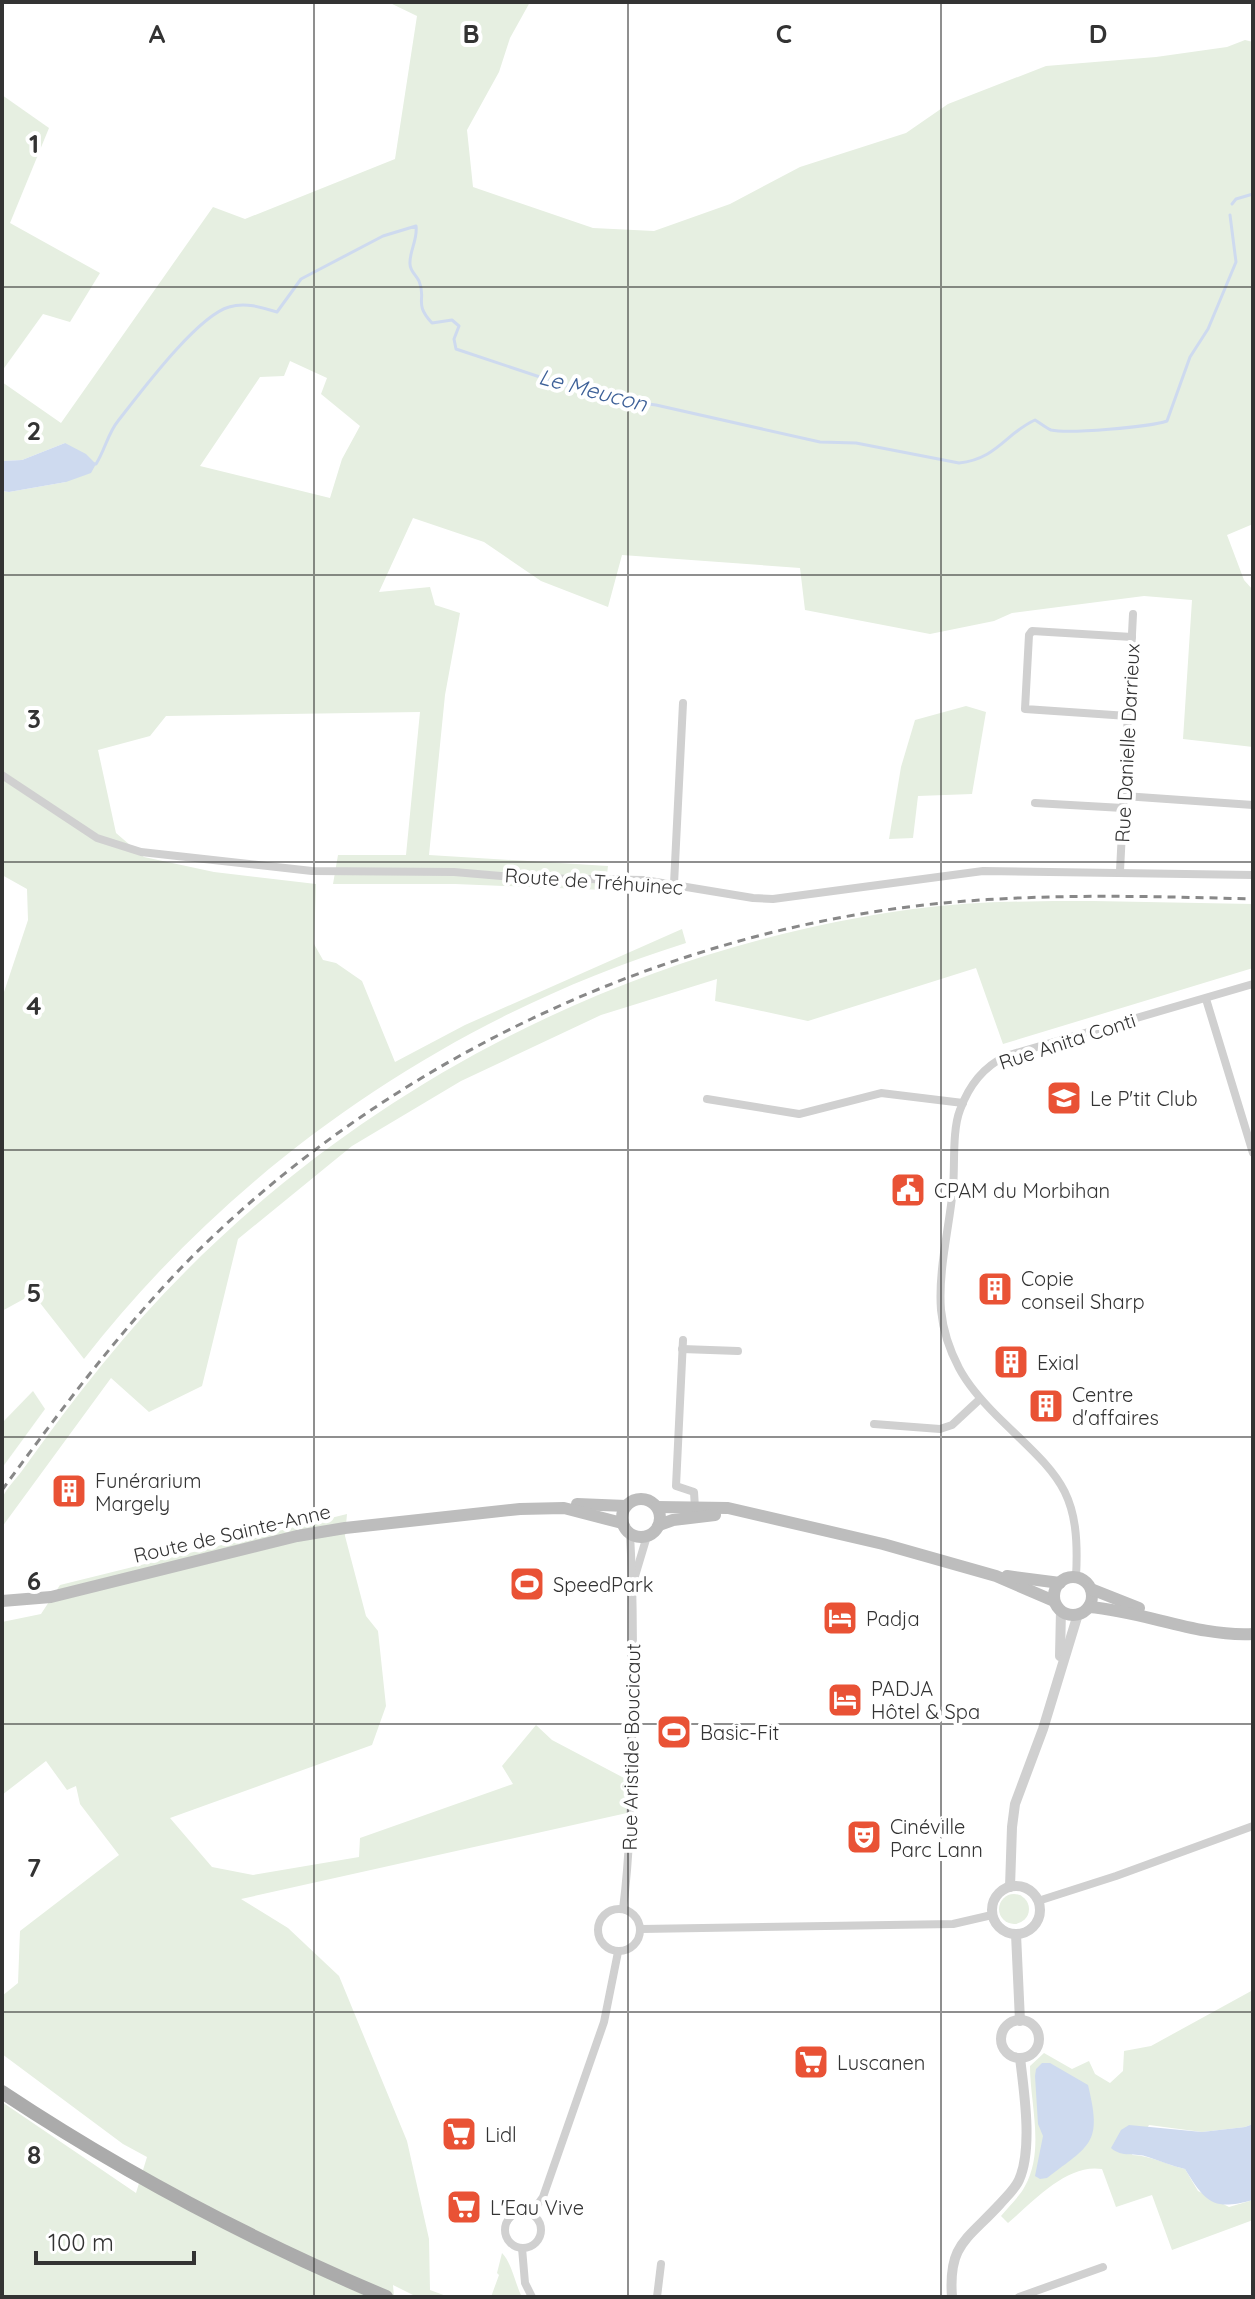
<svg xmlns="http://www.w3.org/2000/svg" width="1255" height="2299" viewBox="0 0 1255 2299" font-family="Quicksand,sans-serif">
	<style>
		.green { fill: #e6efe1; fill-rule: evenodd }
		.water { fill: #cedaef }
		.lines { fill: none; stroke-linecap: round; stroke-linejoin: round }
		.stream { stroke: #cedaef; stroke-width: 3 }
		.minor { stroke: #d0d0d0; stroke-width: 8 }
		.tertiary { stroke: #d0d0d0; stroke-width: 10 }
		.secondary { stroke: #bdbdbd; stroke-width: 12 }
		.primary { stroke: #ababab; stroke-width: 14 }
		.rail { stroke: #888; stroke-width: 3; stroke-dasharray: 8 6; stroke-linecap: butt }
		.grid { fill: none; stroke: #333; stroke-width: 2; stroke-opacity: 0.55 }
		.labels { text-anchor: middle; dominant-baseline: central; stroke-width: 8; stroke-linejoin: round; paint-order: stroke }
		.street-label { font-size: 20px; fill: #333; stroke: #fff }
		.poi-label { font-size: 20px; fill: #333; stroke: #fff; text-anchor: start }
		.water-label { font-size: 22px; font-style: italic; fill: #3d6098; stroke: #fff }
		.grid-label { font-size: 26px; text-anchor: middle; font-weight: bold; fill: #333; stroke: #fff; stroke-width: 8; stroke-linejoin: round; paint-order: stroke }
	</style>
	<rect width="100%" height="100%" fill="#fff"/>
	<g class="green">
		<path d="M388 2H530L510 38 499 72 467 130 473 187 593 228 654 231 730 204 800 167 906 133 948 104 1046 66 1156 57 1227 47 1245 40 1253 42V524L1227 535 1244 580 1253 590V747L1183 739 1192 600 1144 596 1012 613 994 621 930 634 805 610 800 568 622 555 608 607 541 581 484 542 413 518 379 592 430 587 435 605 460 613 445 695 429 855 608 866 605 890 455 884H333L338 855H406L420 712 166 716 150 736 98 750 116 833 144 857 214 872 316 884 314 944 323 960 336 963 362 981 395 1062 465 1025 682 929 686 943C449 1017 237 1163 84 1359L33 1294 2 1311V998L28 920 27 889 2 875V491L9 492 66 482 65 443 22 460 2 461V382L61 423 213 207 245 219 395 159 417 16ZM290 361 327 378 321 394 360 426 342 459 330 498 200 466 260 377 284 376Z"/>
		<polygon points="2,95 49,128 10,223 100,273 70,322 43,314 2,371"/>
		<polygon points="966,706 986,712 972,794 918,796 913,838 889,839 901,767 915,720"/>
		<path d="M1093 901 1253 904V968L1003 1044 976 968 808 1021 715 1001 717 979 601 1015 461 1081 352 1146 238 1239 202 1386 149 1412 111 1378 2 1527C2 1519 0 1508 2 1500 4 1490 18 1477 24 1468 49 1433 74 1399 101 1366 300 1118 598 952 913 909 973 901 1033 901 1093 901Z"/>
		<polygon points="33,1391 45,1409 2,1468 2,1423"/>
		<polygon points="347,1514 345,1536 366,1616 378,1631 386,1706 372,1745 170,1818 212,1867 253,1875 359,1857 360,1838 513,1784 502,1766 536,1725 552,1740 624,1778 627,1813 241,1899 288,1928 339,1976 407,2141 429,2239 430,2290 449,2297 417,2297 393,2285 394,2297 2,2297 2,2102 136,2193 147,2157 123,2144 2,2054 2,1996 18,1983 20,1931 119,1855 80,1804 76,1786 67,1790 46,1761 2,1795 2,1622 41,1614 60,1585"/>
		<circle cx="1014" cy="1909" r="15"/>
		<path d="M1253 1990V2124L1245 2127 1202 2132 1149 2125 1132 2155C1150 2155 1167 2165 1185 2169L1198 2191 1229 2207 1253 2200V2220L1172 2250 1152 2195 1116 2207 1102 2169C1067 2163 1033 2202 1008 2223L1001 2216C1009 2206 1020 2196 1025 2186 1045 2150 1030 2104 1030 2066L1044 2053 1072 2069 1089 2061 1095 2074 1110 2083 1123 2071 1124 2051 1151 2046Z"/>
		<path d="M502 2253C512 2263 515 2284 522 2297H491L499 2275 497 2273Z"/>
	</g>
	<g class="water">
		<polygon points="65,443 86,454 96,464 91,473 66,482 9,492 2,491 2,461 22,460"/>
		<path d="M1042 2063H1050L1088 2085C1102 2143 1092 2144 1047 2178L1040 2179 1035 2176 1043 2136 1038 2124 1035 2076 1036 2069Z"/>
		<path d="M1253 2124V2200C1213 2211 1206 2203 1185 2169 1172 2166 1161 2161 1148 2157 1135 2152 1122 2158 1111 2148L1121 2130 1129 2125 1202 2132 1245 2127Z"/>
	</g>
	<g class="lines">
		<g class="stream">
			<polyline points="1232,204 1236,199 1253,194"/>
			<path d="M93 464H96C105 450 108 433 118 421 140 393 197 316 229 307 245 302 261 307 277 312L301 279 383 236 416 226C418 239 409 252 410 264 410 271 416 275 419 281 427 299 413 303 432 323L452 320 459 326 454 339 456 349 582 391 617 400 656 405 820 442 856 443 959 463C997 459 1006 433 1035 420 1040 423 1046 428 1051 430 1069 434 1149 427 1167 421L1190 357 1208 329 1236 262 1230 215"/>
		</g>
		<g class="minor">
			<polyline points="1128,716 1025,709 1029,635 1032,631 1132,637"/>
			<polyline points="2,775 97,838 141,852 312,871 454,872 525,878 644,880 753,898 773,899 983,871 1253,875"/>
			<polyline points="1124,796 1253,805"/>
			<polyline points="1035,803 1123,808"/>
			<polyline points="1120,871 1133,614"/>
			<polyline points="674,884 683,703"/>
			<polyline points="1206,999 1253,1153"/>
			<polyline points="707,1099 799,1114 881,1093 963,1103"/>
			<polyline points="683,1340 676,1486 694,1492 695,1508"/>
			<polyline points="682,1349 738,1351"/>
			<polyline points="874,1424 940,1429 952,1425 980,1399"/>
			<polyline points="635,1576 647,1536"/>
			<path d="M1076 1577C1081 1487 1057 1475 997 1416 983 1402 969 1387 959 1368 950 1351 943 1330 941 1310 938 1271 949 1229 953 1189 955 1166 952 1130 960 1110 969 1085 983 1067 1006 1056L1253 984"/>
			<polyline points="1038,1901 1116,1876 1253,1826"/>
			<circle cx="619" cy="1930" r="21"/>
			<path d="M623 1909C630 1854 631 1799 632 1743 633 1673 634 1603 630 1534"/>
			<polyline points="641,1929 953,1924 992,1915"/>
			<circle cx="523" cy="2230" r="18"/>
			<polyline points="531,2214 543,2197 604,2022 618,1952"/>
			<polyline points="522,2248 525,2283 532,2297"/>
			<polyline points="657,2297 661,2264"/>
			<polyline points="1019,2297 1103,2267"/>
		</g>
		<g class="tertiary">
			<polyline points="1060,1656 1061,1610"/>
			<circle cx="1016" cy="1910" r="24"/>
			<polyline points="1010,1887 1012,1827 1015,1804 1043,1729 1078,1614"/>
			<polyline points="1016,1934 1020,2021"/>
			<circle cx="1020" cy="2039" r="19"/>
			<path d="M952 2297C948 2244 967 2240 1000 2204 1006 2197 1015 2189 1019 2180 1033 2149 1024 2091 1020 2058"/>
		</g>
		<g class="secondary">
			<circle cx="641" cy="1518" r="19"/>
			<polyline points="577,1504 626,1506"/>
			<polyline points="657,1507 728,1508 883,1544 996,1576 1054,1601"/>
			<polyline points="659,1525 673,1520 715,1515"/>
			<polyline points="1007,1576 1060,1583"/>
			<circle cx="1073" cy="1596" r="19"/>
			<polyline points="1091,1589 1139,1608"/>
			<polyline points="2,1601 51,1597 297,1536 345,1528 520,1509 564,1508 622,1523"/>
			<path d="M1089 1607C1144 1611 1197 1637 1253 1634"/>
		</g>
		<path class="primary" d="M2 2092C124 2173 251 2240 386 2297"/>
		<path class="rail" d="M2 1490C58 1414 115 1337 181 1268 374 1069 649 936 924 905 1033 893 1143 896 1253 899"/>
	</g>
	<path class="grid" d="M314 2V2297M628 2V2297M941 2V2297M2 287H1253M2 575H1253M2 862H1253M2 1150H1253M2 1437H1253M2 1724H1253M2 2012H1253"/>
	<defs>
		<symbol id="school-square" viewBox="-11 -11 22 22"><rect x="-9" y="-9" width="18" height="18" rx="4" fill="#e95235" stroke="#fff"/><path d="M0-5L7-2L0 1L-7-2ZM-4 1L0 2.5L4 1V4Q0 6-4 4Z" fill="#fff"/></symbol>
		<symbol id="civic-square" viewBox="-11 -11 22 22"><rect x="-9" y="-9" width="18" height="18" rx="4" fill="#e95235" stroke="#fff"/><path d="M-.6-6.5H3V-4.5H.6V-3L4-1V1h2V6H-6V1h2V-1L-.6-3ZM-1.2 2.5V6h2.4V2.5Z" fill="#fff"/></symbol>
		<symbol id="building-square" viewBox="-11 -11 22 22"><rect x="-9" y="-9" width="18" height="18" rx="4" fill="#e95235" stroke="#fff"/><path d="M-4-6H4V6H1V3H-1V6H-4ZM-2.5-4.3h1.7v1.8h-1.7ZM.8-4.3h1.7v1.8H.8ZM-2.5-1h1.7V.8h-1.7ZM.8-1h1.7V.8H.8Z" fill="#fff"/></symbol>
		<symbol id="stadium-square" viewBox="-11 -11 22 22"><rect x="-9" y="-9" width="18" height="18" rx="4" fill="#e95235" stroke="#fff"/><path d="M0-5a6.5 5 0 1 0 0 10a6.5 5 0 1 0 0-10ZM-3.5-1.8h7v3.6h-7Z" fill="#fff"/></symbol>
		<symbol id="hotel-square" viewBox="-11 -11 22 22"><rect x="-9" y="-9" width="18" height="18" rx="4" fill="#e95235" stroke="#fff"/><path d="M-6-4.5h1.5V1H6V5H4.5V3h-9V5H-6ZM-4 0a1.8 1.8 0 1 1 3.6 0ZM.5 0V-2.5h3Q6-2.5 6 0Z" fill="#fff"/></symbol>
		<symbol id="theatre-square" viewBox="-11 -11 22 22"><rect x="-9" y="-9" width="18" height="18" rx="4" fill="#e95235" stroke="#fff"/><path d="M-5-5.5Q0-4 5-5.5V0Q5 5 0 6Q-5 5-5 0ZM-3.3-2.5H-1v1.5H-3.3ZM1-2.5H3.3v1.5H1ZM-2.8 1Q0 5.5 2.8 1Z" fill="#fff"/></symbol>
		<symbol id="supermarket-square" viewBox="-11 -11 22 22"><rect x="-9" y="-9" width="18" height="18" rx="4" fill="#e95235" stroke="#fff"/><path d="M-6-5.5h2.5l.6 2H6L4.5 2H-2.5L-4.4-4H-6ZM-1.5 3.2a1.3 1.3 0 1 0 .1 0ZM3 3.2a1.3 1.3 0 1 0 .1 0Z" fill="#fff"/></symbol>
	</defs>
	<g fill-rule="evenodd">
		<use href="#school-square" x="1044" y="1078" width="40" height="40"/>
		<use href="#civic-square" x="888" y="1170" width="40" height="40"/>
		<use href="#building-square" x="975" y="1269" width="40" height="40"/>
		<use href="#building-square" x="991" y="1342" width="40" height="40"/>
		<use href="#building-square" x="1026" y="1386" width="40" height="40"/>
		<use href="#building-square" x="49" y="1471" width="40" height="40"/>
		<use href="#stadium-square" x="507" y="1564" width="40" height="40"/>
		<use href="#hotel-square" x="820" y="1598" width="40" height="40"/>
		<use href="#hotel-square" x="825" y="1680" width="40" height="40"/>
		<use href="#stadium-square" x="654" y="1712" width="40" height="40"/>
		<use href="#theatre-square" x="844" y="1817" width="40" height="40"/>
		<use href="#supermarket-square" x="791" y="2042" width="40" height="40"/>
		<use href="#supermarket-square" x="439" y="2114" width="40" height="40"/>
		<use href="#supermarket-square" x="444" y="2187" width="40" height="40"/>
	</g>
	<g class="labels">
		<g class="street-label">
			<text transform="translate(1127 743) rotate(-87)">Rue Danielle Darrieux</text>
			<text transform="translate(594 881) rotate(4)">Route de Tréhuinec</text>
			<text transform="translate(1067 1041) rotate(-18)">Rue Anita Conti</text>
			<text transform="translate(232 1533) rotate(-13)">Route de Sainte-Anne</text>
			<text transform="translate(631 1747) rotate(-89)">Rue Aristide Boucicaut</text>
		</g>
		<g class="poi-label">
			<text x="1090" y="1098">Le P'tit Club</text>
			<text x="934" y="1190">CPAM du Morbihan</text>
			<text x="1021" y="1278">Copie<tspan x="1021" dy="23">conseil Sharp</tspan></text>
			<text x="1037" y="1362">Exial</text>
			<text x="1072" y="1394">Centre<tspan x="1072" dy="23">d'affaires</tspan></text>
			<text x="95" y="1480">Funérarium<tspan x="95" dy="23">Margely</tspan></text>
			<text x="553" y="1584">SpeedPark</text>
			<text x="866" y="1618">Padja</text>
			<text x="871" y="1688">PADJA<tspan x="871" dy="23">Hôtel &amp; Spa</tspan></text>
			<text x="700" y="1732">Basic-Fit</text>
			<text x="890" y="1826">Cinéville<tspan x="890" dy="23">Parc Lann</tspan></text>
			<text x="837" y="2062">Luscanen</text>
			<text x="485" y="2134">Lidl</text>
			<text x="490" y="2207">L'Eau Vive</text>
		</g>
		<g class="water-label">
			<text transform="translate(593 390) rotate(15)">Le Meucon</text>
		</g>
	</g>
	<g class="grid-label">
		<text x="157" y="43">A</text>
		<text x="471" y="43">B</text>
		<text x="784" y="43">C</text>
		<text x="1098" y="43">D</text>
		<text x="34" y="153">1</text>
		<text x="34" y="440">2</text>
		<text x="34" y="728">3</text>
		<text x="34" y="1015">4</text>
		<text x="34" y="1302">5</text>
		<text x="34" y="1590">6</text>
		<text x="34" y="1877">7</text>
		<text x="34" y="2164">8</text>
	</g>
	<rect width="1255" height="2299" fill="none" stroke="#333333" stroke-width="8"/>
	<path d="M36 2251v12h158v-12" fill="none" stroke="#333333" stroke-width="4"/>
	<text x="48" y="2251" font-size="24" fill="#333333" stroke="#ffffff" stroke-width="6" paint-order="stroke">100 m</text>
</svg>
